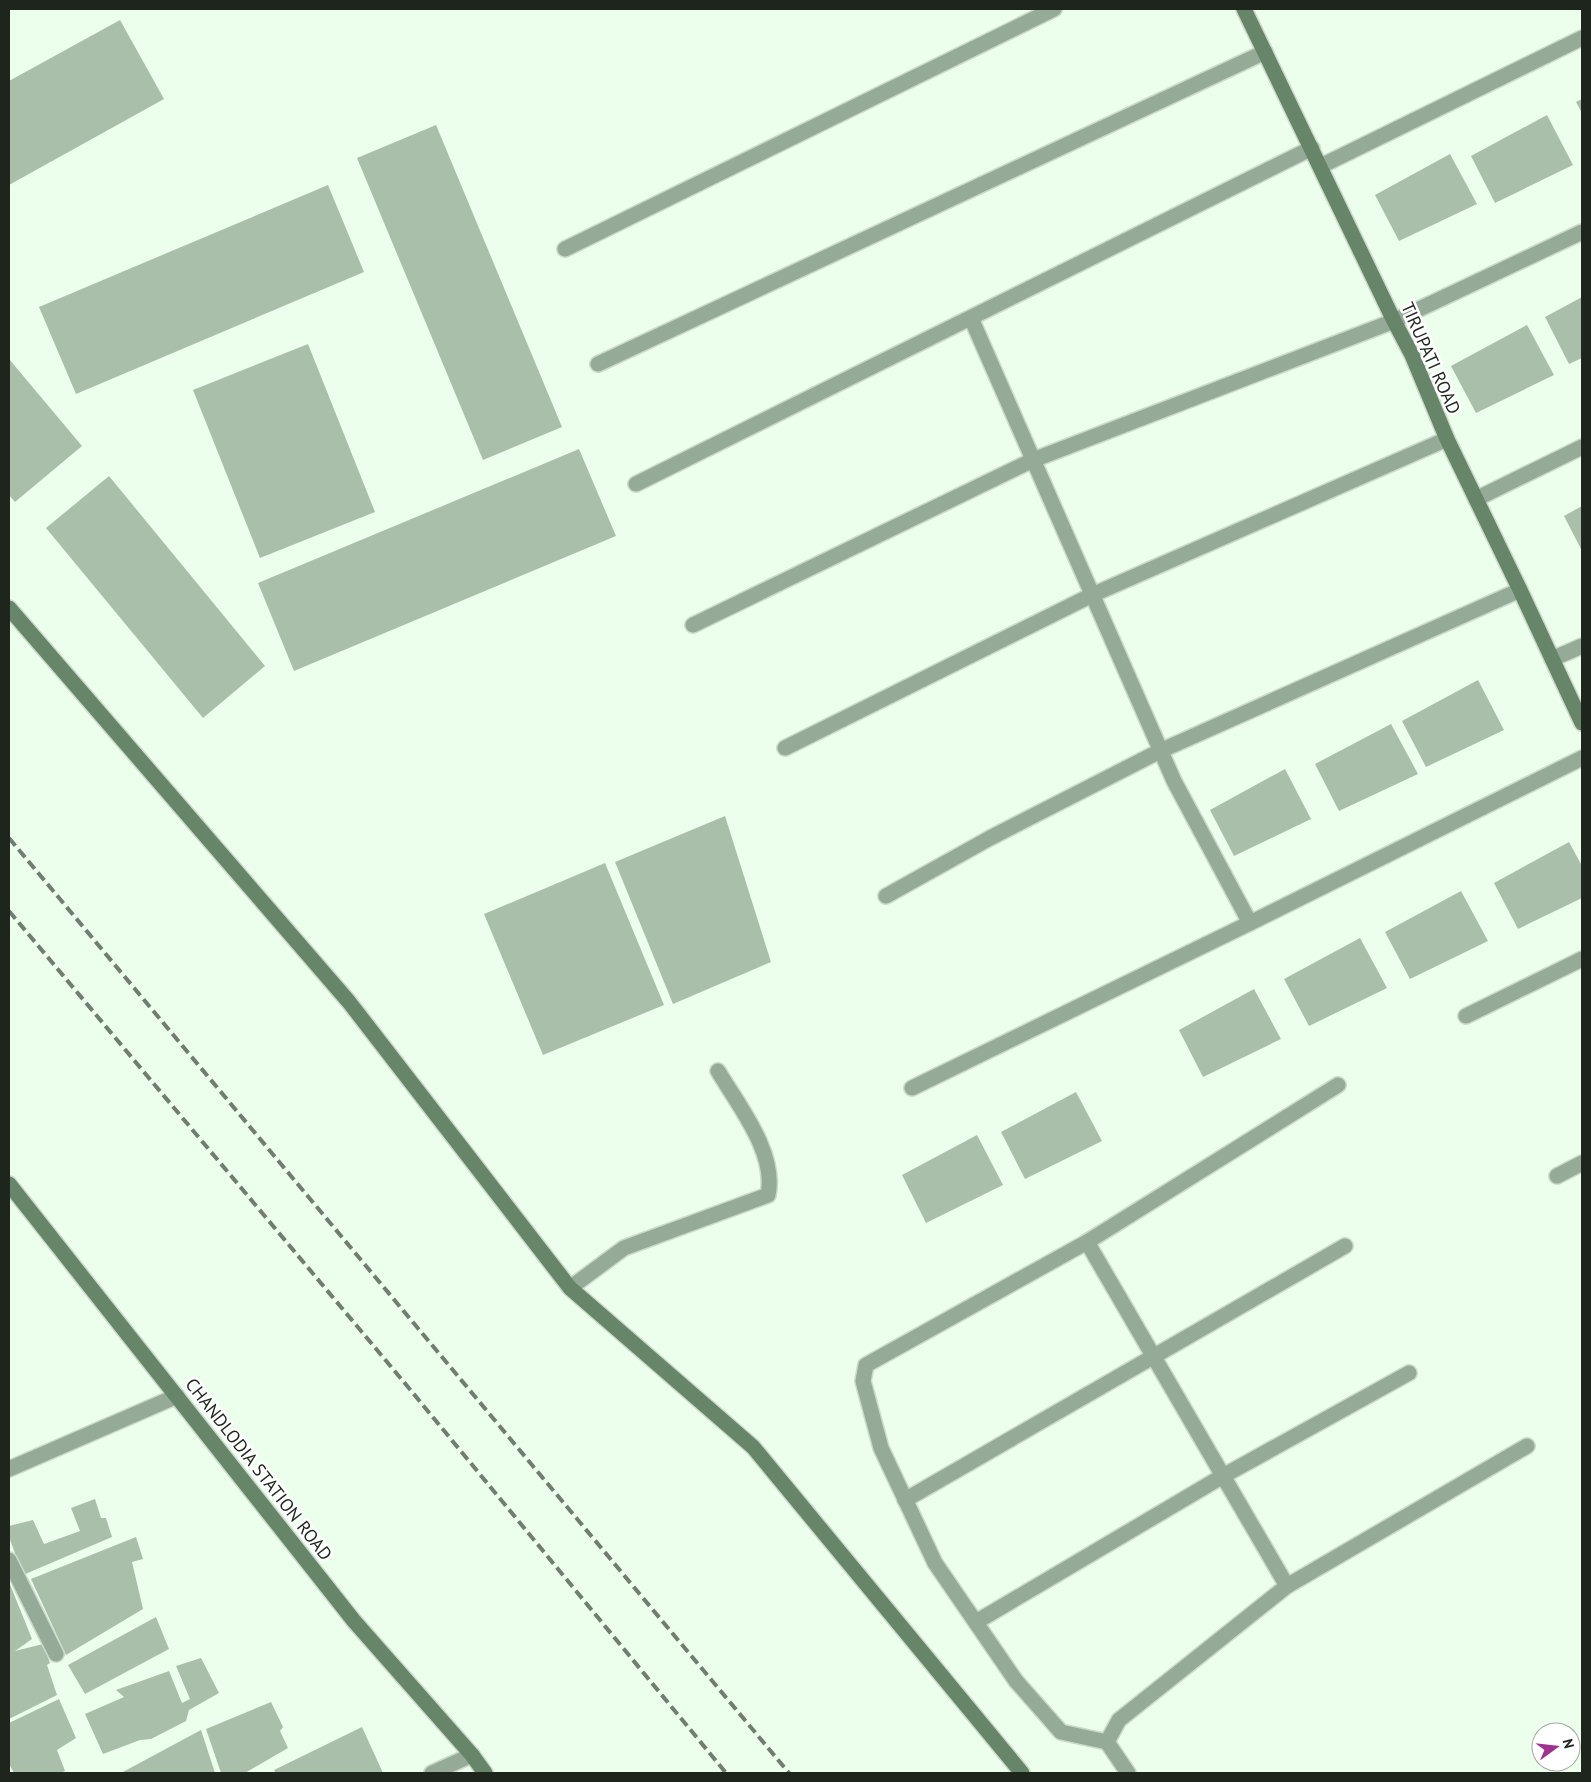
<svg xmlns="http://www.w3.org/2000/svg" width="1591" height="1782" viewBox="0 0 1591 1782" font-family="'PT Sans',sans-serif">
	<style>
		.building { fill: #aabfaa }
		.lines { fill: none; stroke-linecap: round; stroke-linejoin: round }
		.street-casing { stroke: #cbdbcb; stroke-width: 18 }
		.secondary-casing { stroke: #cbdbcb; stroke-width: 18 }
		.street { stroke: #96ab97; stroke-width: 15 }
		.secondary { stroke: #678568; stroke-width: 15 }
		.rail { stroke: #717d71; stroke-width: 4; stroke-dasharray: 10 5; stroke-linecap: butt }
		.labels { text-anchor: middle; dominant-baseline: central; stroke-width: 5; stroke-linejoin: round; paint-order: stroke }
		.street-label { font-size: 18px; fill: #1d251d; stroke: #fff }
	</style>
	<rect width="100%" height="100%" fill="#ecfeec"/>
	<g class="building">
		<polygon points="120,20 164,99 9,185 9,81"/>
		<polygon points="1582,99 1582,113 1576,102"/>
		<polygon points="1547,115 1573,165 1495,203 1471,156"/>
		<polygon points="436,125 562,427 483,460 357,158"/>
		<polygon points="1450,154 1477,204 1399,241 1375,195"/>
		<polygon points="328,185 364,272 76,394 39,307"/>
		<polygon points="1582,297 1582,358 1569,364 1545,317"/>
		<polygon points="1527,325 1554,375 1476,413 1451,366"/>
		<polygon points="308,344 375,512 260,558 193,390"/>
		<polygon points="9,359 82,446 15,502 9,495"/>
		<polygon points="579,449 616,536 294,671 258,583"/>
		<polygon points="109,476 265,666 203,718 46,528"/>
		<polygon points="1582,506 1582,551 1564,516"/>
		<polygon points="1478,680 1504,730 1426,767 1402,721"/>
		<polygon points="1391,724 1418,774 1339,811 1315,764"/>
		<polygon points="1285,769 1311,819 1234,856 1210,810"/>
		<polygon points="725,816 771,962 673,1004 615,862"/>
		<polygon points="1569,842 1582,866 1582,898 1518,929 1494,883"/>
		<polygon points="605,863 664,1005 543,1055 484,914"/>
		<polygon points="1461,891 1488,941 1410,979 1385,932"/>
		<polygon points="1360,938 1387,988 1309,1026 1284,979"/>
		<polygon points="1254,989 1281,1039 1203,1077 1179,1030"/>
		<polygon points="1076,1092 1102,1141 1025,1179 1001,1132"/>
		<polygon points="977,1135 1003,1185 926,1223 902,1175"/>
		<polygon points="95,1499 101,1518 106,1518 112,1537 23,1575 9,1537 9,1526 33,1520 44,1544 80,1531 71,1508"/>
		<polygon points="136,1537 143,1559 132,1562 143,1609 66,1655 31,1579"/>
		<polygon points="9,1582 32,1639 15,1651 43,1644 50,1663 47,1665 57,1695 9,1719"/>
		<polygon points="156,1617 169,1649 85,1694 68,1665"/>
		<polygon points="201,1658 219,1693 189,1710 186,1721 151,1739 140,1740 103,1754 85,1714 124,1697 116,1690 169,1671 182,1703 190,1699 176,1666"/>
		<polygon points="59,1699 76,1738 57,1750 65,1771 60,1773 14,1773 9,1764 9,1723"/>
		<polygon points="271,1702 283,1727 280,1731 288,1748 245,1773 221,1773 206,1729"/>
		<polygon points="362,1727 383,1773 276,1773 274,1770"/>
		<polygon points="201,1730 215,1773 121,1773"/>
	</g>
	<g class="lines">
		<defs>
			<g id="street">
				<polyline points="1321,166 1582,38"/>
				<polyline points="565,249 1054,9"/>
				<polyline points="971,318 1174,781 1250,923 1582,758"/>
				<polyline points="598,364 1265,52"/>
				<polyline points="636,484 1312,148"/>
				<polyline points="1476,499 1582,447"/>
				<polyline points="693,625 1033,460 1394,321 1582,232"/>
				<polyline points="1552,659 1582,646"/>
				<polyline points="785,748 1092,595 1447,439"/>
				<polyline points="886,896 990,838 1160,751 1520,590"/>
				<polyline points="1466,1016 1582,959"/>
				<polyline points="912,1088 1250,923"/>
				<polyline points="1557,1176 1582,1163"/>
				<polyline points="1087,1242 1338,1085"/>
				<path d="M570 1288 624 1248 768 1195C777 1153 738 1105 718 1071"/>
				<polyline points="9,1469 177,1396"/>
				<polyline points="905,1500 1345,1246"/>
				<polyline points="9,1560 56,1654"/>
				<polyline points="976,1622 1223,1476 1409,1373"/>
				<polyline points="1107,1742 1061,1732 1016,1681 935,1563 881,1448 863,1381 866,1365 1087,1242 1287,1586"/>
				<polyline points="432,1773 472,1755"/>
				<polyline points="1128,1773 1107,1742 1119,1720 1287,1586 1527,1446"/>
			</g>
			<g id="secondary">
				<polyline points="1244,9 1394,321 1412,355 1447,439 1520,590 1582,723"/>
				<polyline points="9,608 349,1002 570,1288 753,1447 1022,1773"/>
				<polyline points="9,1184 354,1621 472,1755 485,1773"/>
			</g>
		</defs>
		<use href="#street" class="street-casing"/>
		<use href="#secondary" class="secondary-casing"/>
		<use href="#street" class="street"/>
		<use href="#secondary" class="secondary"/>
		<g class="rail">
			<polyline points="9,838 789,1773"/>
			<polyline points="9,911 408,1387 726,1773"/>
		</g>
	</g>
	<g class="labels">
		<g class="street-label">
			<text transform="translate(1431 358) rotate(66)">TIRUPATI ROAD</text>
			<text transform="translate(259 1469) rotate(52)">CHANDLODIA STATION ROAD</text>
		</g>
	</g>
	<rect width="1591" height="1782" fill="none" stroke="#1d251d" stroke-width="20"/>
	<g transform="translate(1556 1747) rotate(75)"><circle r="24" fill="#ffffff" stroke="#a5a8a5"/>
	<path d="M0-4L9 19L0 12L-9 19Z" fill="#a1318e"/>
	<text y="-8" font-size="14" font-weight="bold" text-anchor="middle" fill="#1d251d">N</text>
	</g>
</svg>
